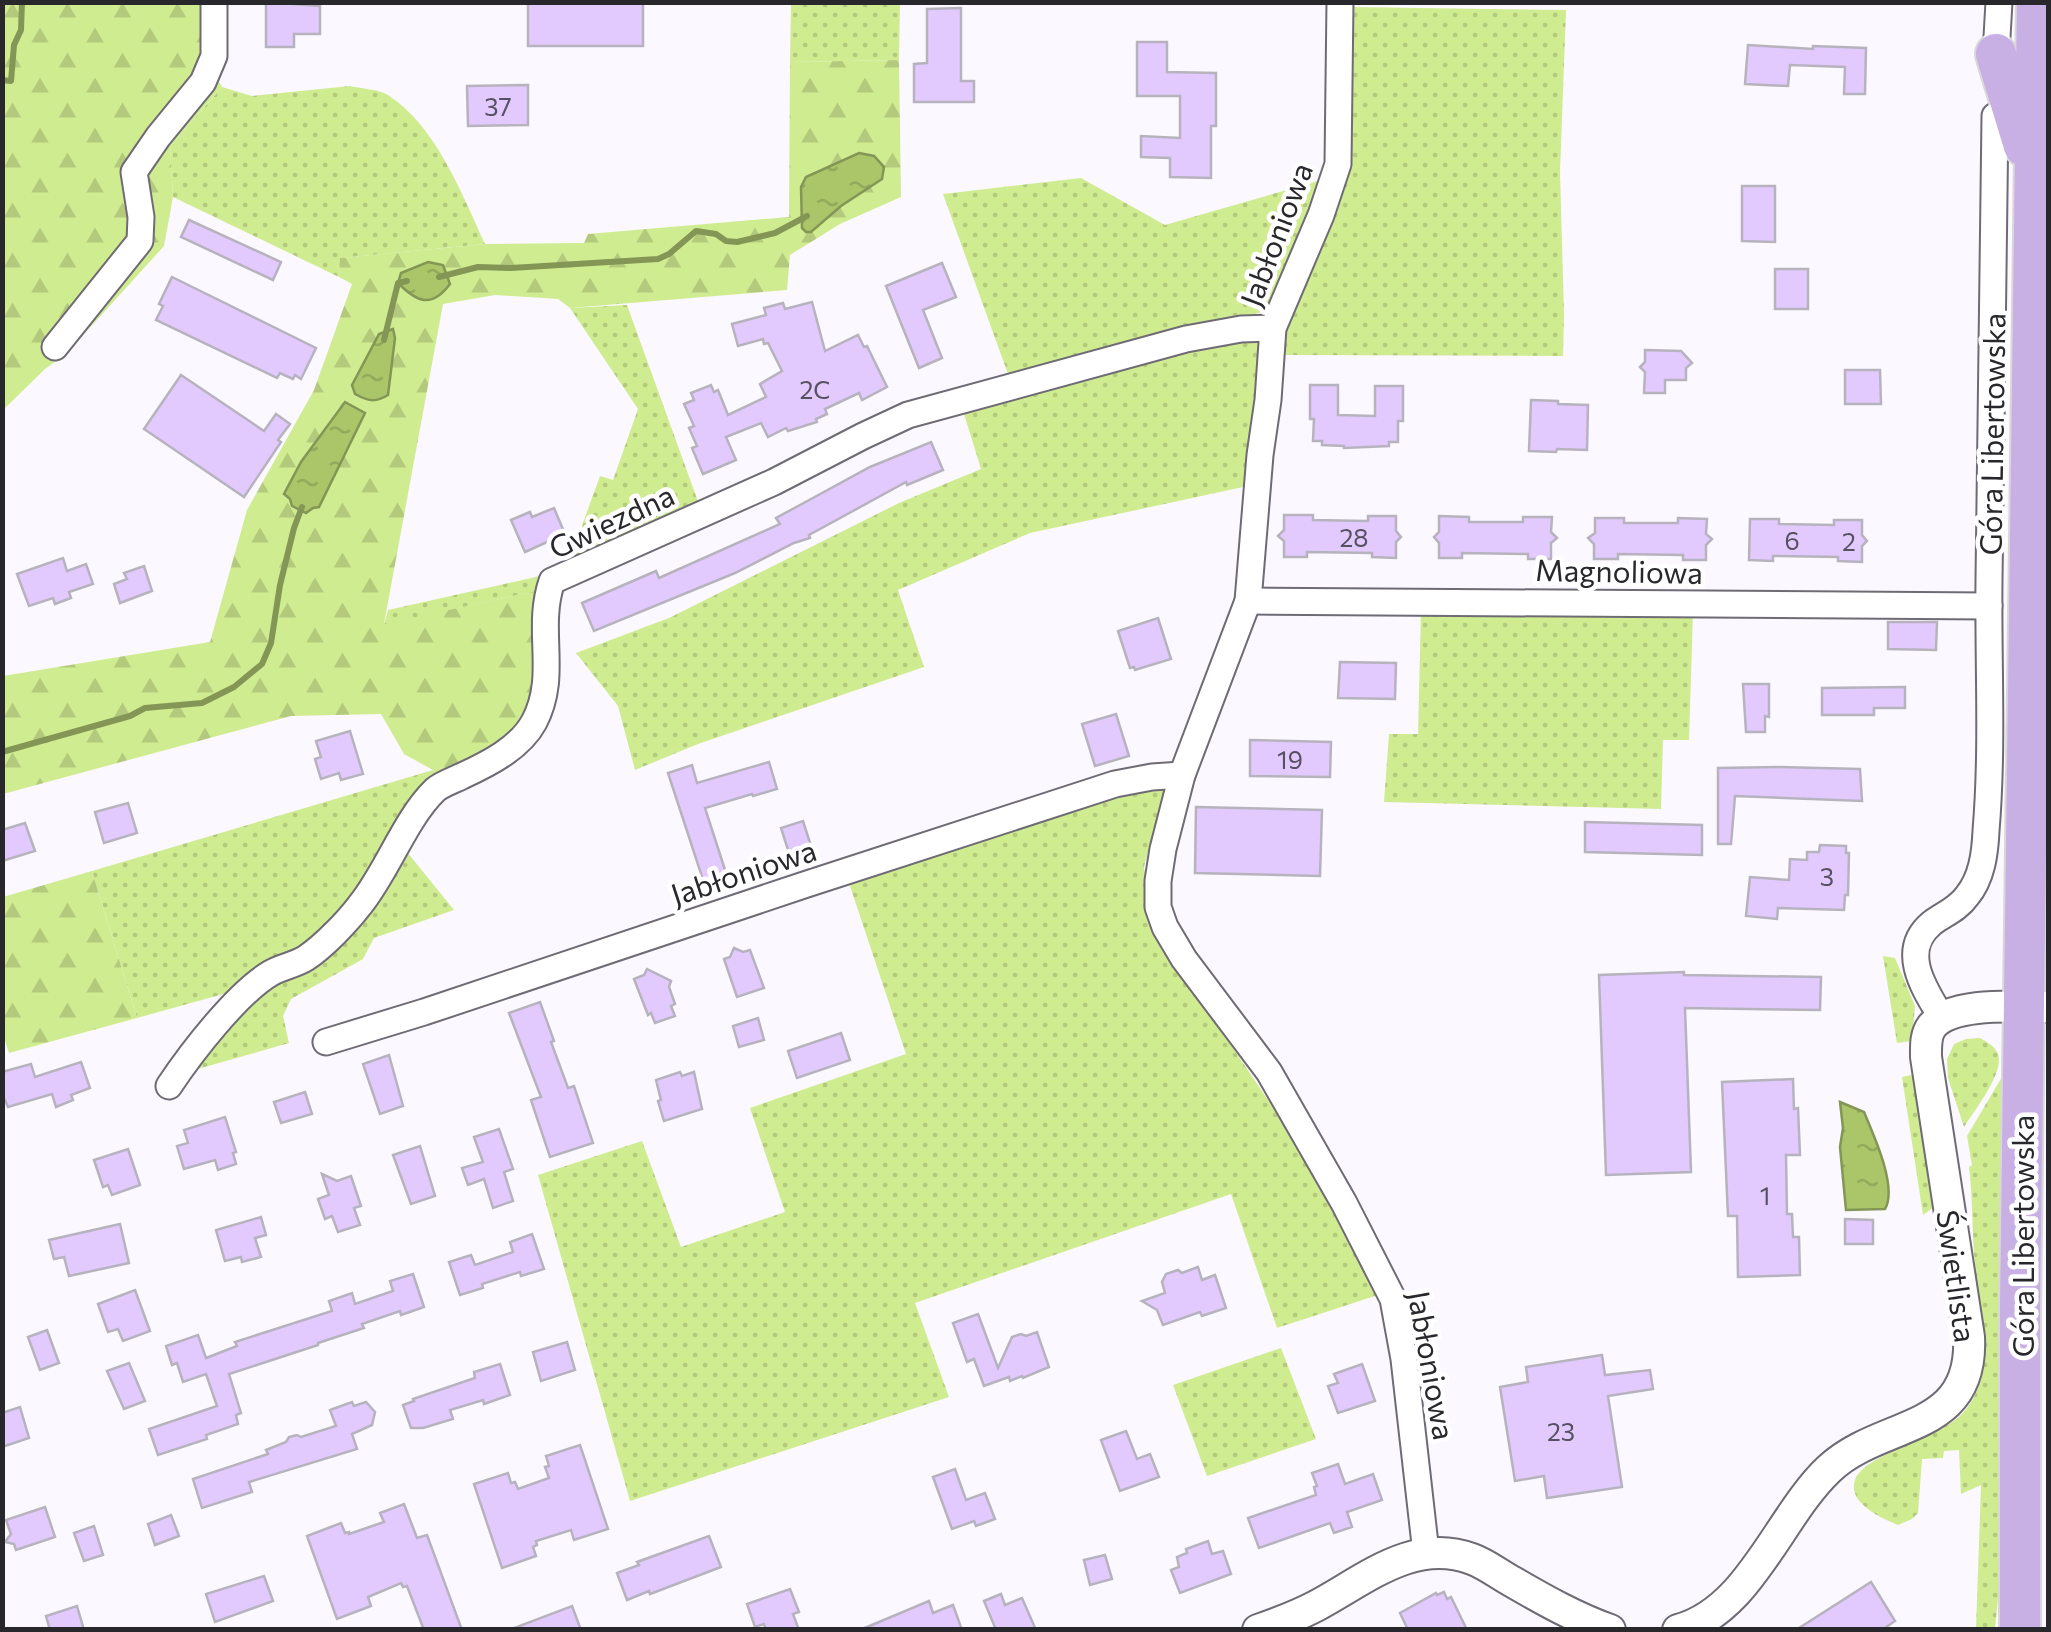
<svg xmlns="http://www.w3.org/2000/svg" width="2051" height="1632" viewBox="0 0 2051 1632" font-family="Commissioner,sans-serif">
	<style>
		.grass { fill: url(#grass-dots) }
		.forest { fill: url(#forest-firs) }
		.water { fill: url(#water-ripples); stroke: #839656; stroke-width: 2.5 }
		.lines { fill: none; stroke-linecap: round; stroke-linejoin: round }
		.stream { stroke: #839656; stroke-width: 6 }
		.building { fill: #e2cafe; stroke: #b7b3be; stroke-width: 2.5 }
		.minor-casing { stroke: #6f6b75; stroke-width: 29 }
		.tertiary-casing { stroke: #6f6b75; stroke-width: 34 }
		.trunk-casing { stroke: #d8d8d9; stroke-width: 44 }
		.minor { stroke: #fff; stroke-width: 25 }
		.tertiary { stroke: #fff; stroke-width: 30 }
		.trunk { stroke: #c8afe4; stroke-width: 40 }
		.labels { text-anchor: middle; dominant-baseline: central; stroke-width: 9; stroke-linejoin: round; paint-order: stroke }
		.number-label { font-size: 25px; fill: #565060 }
		.street-label { font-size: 30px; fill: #28272b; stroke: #fff }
	</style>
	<defs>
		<pattern id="grass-dots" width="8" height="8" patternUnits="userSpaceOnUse" patternTransform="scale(2.5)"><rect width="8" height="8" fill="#d0ec91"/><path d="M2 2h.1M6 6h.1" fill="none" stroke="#b3ca7d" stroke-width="1.8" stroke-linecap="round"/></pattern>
		<pattern id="forest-firs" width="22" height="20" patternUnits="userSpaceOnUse" patternTransform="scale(2.5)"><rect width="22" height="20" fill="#d0ec91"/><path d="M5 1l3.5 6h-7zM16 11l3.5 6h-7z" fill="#b3ca7d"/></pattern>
		<pattern id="water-ripples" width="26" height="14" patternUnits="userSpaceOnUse" patternTransform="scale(2.5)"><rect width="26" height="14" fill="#aac669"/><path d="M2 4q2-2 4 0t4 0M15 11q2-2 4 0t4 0" fill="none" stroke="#92aa5b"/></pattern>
	</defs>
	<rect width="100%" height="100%" fill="#fbf8ff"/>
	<g class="grass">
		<polygon points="791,3 900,3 899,60 790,62"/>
		<polygon points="1350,7 1566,10 1560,172 1564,314 1563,356 1282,355 1292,305 1350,171"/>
		<path d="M350 86C362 89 378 89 388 95 436 126 462 194 485 244L341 258 339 277 173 197 170 146 222 87 252 96Z"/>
		<polygon points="1081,178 1165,225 1328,178 1273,310 1201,324 1008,374 943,194"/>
		<polygon points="627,305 700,507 568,564 600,476 613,480 638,409 570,308"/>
		<polygon points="1273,328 1257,484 1030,533 898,590 924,667 698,744 635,770 618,706 576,653 669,618 899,503 981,469 960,401"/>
		<polygon points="540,576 536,591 384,625 388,610"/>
		<polygon points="1421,610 1693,612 1689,740 1663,740 1661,809 1384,802 1389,734 1418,734"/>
		<polygon points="433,770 441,777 348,907 321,939 227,993 137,1018 92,871"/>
		<polygon points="1165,786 1144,867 1154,931 1311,1164 1381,1294 1277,1328 1231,1194 915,1303 949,1397 630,1501 538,1175 642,1141 681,1247 785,1212 750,1108 906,1054 847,877 1106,794"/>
		<polygon points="403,847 454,910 374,938 363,959 291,999 283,1016 289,1043 187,1072 249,999 329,950"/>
		<polygon points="1883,956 1895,958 1915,1006 1912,1041 1897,1043"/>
		<path d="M1980 1038C1987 1042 1995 1046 1998 1054 2005 1072 1974 1111 1964 1127L1948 1078 1947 1059 1954 1044 1966 1039Z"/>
		<polygon points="1916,1074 1938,1204 1923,1215 1902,1077"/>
		<path d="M2002 1077 2006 1078V1514L1995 1629H1976L1981 1485 1961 1494 1959 1450 1944 1451 1943 1458 1922 1459 1918 1513 1912 1519 1898 1525C1881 1518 1847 1503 1855 1480 1861 1462 1900 1449 1917 1440 1932 1433 1952 1425 1963 1413 1999 1371 1980 1315 1975 1266 1972 1233 1973 1200 1969 1167L1972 1165 1967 1136Z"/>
		<polygon points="1281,1348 1316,1439 1207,1476 1173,1385"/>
	</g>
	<g class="forest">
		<polygon points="3,3 204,3 205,57 222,87 170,146 173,197 164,246 66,354 45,369 3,410"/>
		<polygon points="899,60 901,197 840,224 790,255 787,290 570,308 558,299 495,295 443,304 384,624 536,591 539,653 527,717 498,750 441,777 433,770 404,754 381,714 291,716 3,794 3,676 210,642 247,510 314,390 352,284 339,277 340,258 485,244 584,243 588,234 789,217 790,62"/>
		<polygon points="92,871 137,1018 9,1053 2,1031 3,897"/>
	</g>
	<g class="water">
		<polygon points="859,153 874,156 884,167 882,179 841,206 811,232 806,232 802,228 801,187 806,177"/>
		<path d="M428 262 443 265 450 284C431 309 417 302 398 283L401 273Z"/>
		<path d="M393 329 395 338 388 395C375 403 368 401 355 394L352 385 379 334Z"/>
		<polygon points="345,402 365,413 319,507 313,508 306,513 292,506 290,499 284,494 301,462"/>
		<path d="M1840 1102 1864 1112C1873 1134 1898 1187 1885 1209L1846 1210 1840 1147 1843 1128Z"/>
	</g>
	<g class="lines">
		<g class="stream">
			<polyline points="2,80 11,81 14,45 21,30 22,2"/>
			<polyline points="439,277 478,267 511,268 658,259 669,254 696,231 716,234 726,241 737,242 775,233 807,216"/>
			<polyline points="384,340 398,283 407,281"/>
			<polyline points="2,752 130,716 145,708 202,703 234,687 262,664 271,643 280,585 294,528 302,507"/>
		</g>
	</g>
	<g class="building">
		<polygon points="266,2 320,6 320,34 294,34 294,47 266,47"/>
		<rect x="528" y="2" width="115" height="44"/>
		<polygon points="961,8 961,81 974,81 974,102 914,102 914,64 927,63 927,9"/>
		<polygon points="1137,42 1167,42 1167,72 1216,73 1216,126 1211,126 1211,178 1170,177 1170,158 1141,157 1141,136 1180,138 1180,96 1137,96"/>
		<polygon points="1748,45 1813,49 1813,46 1866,48 1865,94 1844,94 1845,67 1790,65 1788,86 1745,84"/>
		<polygon points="528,85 528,125 468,126 467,86"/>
		<polygon points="1742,186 1775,186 1775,242 1742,241"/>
		<polygon points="189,220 281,262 273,280 181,237"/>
		<polygon points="942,263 956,297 923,310 942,358 919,368 886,286"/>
		<rect x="1775" y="269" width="33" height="40"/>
		<polygon points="172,277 316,348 301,379 295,375 293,379 280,373 277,378 156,320 163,306 159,304"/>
		<polygon points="812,302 825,351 858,335 864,347 867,346 887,387 862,400 859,393 825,409 827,414 816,419 817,422 788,431 786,428 768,437 761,423 726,437 736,460 703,474 692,448 697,446 689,428 694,426 684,404 694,400 691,393 711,385 714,392 718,390 728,415 766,397 760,384 782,371 768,343 764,344 763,339 738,346 732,324 766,315 764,308 783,303 785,309"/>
		<polygon points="1645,350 1681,351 1692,363 1686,368 1686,380 1665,380 1665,393 1644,393 1645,372 1640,367 1645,362"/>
		<polygon points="1845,370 1880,370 1881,404 1845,404"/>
		<polygon points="181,375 264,431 276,414 290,424 278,440 281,442 244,497 144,429"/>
		<polygon points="1310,385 1338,385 1338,415 1375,416 1375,386 1403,386 1403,421 1398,421 1398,442 1389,442 1389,446 1344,448 1344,446 1322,445 1322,441 1313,441 1314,419 1310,419"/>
		<polygon points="1531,400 1558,401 1558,404 1588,405 1587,450 1557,449 1556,452 1529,451"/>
		<polygon points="931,442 943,470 907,485 906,482 809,535 810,538 794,543 735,573 594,631 582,603 656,571 659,578 780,524 776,518 811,499 870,467"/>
		<polygon points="554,508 565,534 525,552 511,520 530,512 532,517"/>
		<polygon points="1284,515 1313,515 1313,520 1368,521 1368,516 1396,516 1396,531 1401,537 1396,542 1396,558 1372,557 1372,553 1307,552 1307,557 1284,557 1284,541 1278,536 1284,530"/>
		<polygon points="1439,516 1469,517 1469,522 1523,522 1523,517 1552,517 1551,532 1557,538 1551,543 1551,559 1528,559 1528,554 1462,553 1462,558 1439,558 1439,543 1434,537 1439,532"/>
		<polygon points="1595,518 1624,518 1624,523 1678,523 1678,518 1707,519 1706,534 1712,539 1706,545 1706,560 1683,560 1683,555 1618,554 1618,559 1594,559 1594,544 1588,538 1595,533"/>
		<polygon points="1750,519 1779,519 1779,524 1834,525 1834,520 1862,520 1862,535 1867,541 1862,546 1862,562 1838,561 1838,557 1773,556 1773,561 1749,560"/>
		<polygon points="63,558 67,571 86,564 93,584 69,592 71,598 55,604 53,598 29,606 17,574"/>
		<polygon points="144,566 152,591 120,603 114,584 127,579 124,573"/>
		<polygon points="1158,618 1171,659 1135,670 1134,667 1130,668 1118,631"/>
		<polygon points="1888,622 1937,622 1936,650 1888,649"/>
		<polygon points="1340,662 1396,663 1395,699 1338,698"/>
		<polygon points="1743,684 1769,684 1769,717 1765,716 1765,732 1746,732"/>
		<polygon points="1905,687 1905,708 1874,708 1874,715 1822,715 1822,688"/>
		<polygon points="1116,714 1129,756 1095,766 1082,724"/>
		<polygon points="350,731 363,774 341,780 339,773 321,779 315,759 321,757 316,741"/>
		<polygon points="1250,740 1331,742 1330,777 1250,776"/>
		<polygon points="769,762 777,789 753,796 752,794 705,808 727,876 704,883 668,773 692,765 697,783"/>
		<polygon points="1779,767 1860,769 1862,801 1735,796 1731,844 1718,844 1718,768"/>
		<polygon points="128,803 137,833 104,843 95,812"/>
		<polygon points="1196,807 1322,810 1320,876 1195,873"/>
		<polygon points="803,821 811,846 789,853 781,828"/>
		<polygon points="1585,822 1702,825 1702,855 1585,852"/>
		<polygon points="25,823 35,851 2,861 2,830"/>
		<polygon points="1820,845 1846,846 1846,853 1849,853 1848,895 1845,895 1844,910 1778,908 1777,919 1746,916 1750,877 1789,880 1790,859 1807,860 1807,852 1819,852"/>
		<polygon points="734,948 743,952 750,950 764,988 737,997 724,959 730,957"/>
		<polygon points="647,969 671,981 669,987 675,1004 671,1006 675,1016 655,1023 651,1013 648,1015 634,979 644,975"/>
		<polygon points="1684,972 1684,975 1821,977 1820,1010 1685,1008 1691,1172 1606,1175 1599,975"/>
		<polygon points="540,1002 554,1041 551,1042 568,1088 574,1086 593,1143 550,1157 531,1100 541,1097 509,1013"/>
		<polygon points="758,1018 764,1040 739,1047 733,1026"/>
		<polygon points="841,1033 850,1060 797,1078 788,1051"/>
		<polygon points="389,1055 403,1106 380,1114 363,1064"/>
		<polygon points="81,1062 90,1088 71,1095 73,1100 56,1107 52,1094 8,1107 5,1100 2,1101 2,1072 31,1064 35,1077"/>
		<polygon points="680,1072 682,1076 694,1072 702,1109 664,1121 658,1101 661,1100 656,1080"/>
		<polygon points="1793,1079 1794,1109 1798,1108 1800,1155 1786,1155 1787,1214 1792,1214 1793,1237 1799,1237 1800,1275 1738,1277 1737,1216 1728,1216 1722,1082"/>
		<polygon points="305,1092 312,1114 281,1123 274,1102"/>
		<polygon points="225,1117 236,1152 233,1153 236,1164 218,1170 215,1160 184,1169 177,1146 188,1143 184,1130"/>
		<polygon points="499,1129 513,1169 504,1172 513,1201 493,1208 484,1179 468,1185 462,1168 483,1162 474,1137"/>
		<polygon points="420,1146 435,1196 411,1204 393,1155"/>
		<polygon points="128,1149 140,1185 112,1195 108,1185 103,1187 94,1160"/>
		<polygon points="322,1174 337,1181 351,1176 361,1206 354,1208 360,1225 338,1232 332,1216 325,1219 318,1199 329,1195"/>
		<polygon points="261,1217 266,1235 255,1238 261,1257 242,1262 241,1257 225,1261 216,1230"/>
		<polygon points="1845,1219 1873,1220 1873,1244 1845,1244"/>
		<polygon points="120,1224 129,1263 69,1276 64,1257 54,1259 49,1240"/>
		<polygon points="532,1234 544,1269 521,1276 520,1272 482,1284 483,1288 460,1295 449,1262 471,1255 475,1265 513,1252 510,1242"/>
		<polygon points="1198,1267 1202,1280 1215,1275 1226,1308 1202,1316 1200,1312 1163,1325 1157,1310 1142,1301 1165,1293 1162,1282 1166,1274 1178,1270 1182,1273"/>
		<polygon points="413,1274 424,1307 401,1315 400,1311 362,1324 364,1328 318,1343 318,1345 229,1374 241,1413 236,1415 238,1424 206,1435 207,1439 158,1455 149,1429 217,1406 206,1374 183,1382 177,1363 172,1365 166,1346 198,1335 206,1358 237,1346 235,1342 332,1311 329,1301 352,1293 355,1304 393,1291 390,1281"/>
		<polygon points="135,1290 150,1331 123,1341 118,1329 108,1332 98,1304"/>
		<polygon points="978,1314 998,1368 1012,1337 1021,1334 1026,1336 1037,1332 1049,1367 1023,1378 1022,1376 1010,1381 1009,1377 984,1386 974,1359 967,1362 953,1323"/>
		<polygon points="47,1330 59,1363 40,1370 28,1337"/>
		<polygon points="567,1342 575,1370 541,1381 533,1352"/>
		<polygon points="1602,1355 1605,1375 1650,1370 1653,1389 1608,1396 1622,1487 1547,1498 1544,1476 1515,1481 1500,1387 1528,1382 1526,1367"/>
		<polygon points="129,1363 145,1401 124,1409 107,1371"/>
		<polygon points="500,1364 510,1395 484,1404 483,1400 450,1410 453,1419 423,1428 411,1428 403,1405 414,1401 413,1399 475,1378 474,1372"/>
		<polygon points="1362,1364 1375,1401 1338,1413 1328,1386 1338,1383 1334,1374"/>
		<polygon points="352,1402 354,1406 366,1402 375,1412 372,1425 352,1434 357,1449 249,1482 252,1492 202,1508 193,1479 268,1454 266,1450 286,1442 289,1437 297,1435 301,1437 336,1426 330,1410"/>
		<polygon points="20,1407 29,1438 2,1447 2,1413"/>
		<polygon points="1126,1431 1137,1459 1150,1454 1159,1477 1120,1491 1101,1440"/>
		<polygon points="580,1445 608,1529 574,1540 571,1530 536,1541 537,1545 533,1547 536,1556 502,1568 474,1484 508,1473 511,1483 515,1482 518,1489 549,1478 545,1467 549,1466 546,1456"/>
		<polygon points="1338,1464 1345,1484 1373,1474 1382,1500 1347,1512 1352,1527 1334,1533 1330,1523 1259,1548 1248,1518 1316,1495 1314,1487 1317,1486 1312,1473"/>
		<polygon points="955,1469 966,1500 985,1493 995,1519 976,1526 974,1521 952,1529 933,1477"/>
		<polygon points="404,1504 417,1538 427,1535 462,1630 424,1630 407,1586 403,1587 401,1583 368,1597 371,1606 337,1619 307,1536 341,1523 345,1533 349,1532 349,1534 384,1522 380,1513"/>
		<polygon points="45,1507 55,1537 16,1550 14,1544 5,1542 11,1534 6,1520"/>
		<polygon points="171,1515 179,1536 155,1545 148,1524"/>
		<polygon points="94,1526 103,1555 84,1561 74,1533"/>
		<polygon points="709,1536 721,1567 650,1594 649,1591 627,1600 617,1573 639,1565 637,1562"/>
		<polygon points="1208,1541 1212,1554 1223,1551 1231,1574 1180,1593 1171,1570 1179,1567 1177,1557 1187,1553 1186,1549"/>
		<polygon points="1105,1555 1112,1579 1090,1585 1084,1560"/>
		<polygon points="264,1576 273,1601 215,1622 206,1594"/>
		<polygon points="1871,1582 1895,1621 1882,1630 1796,1630"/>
		<polygon points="790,1589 799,1612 793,1614 799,1630 766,1630 764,1624 755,1627 747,1604"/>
		<polygon points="1444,1592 1447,1599 1451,1597 1467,1630 1408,1630 1400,1613 1436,1593 1437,1595"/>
		<polygon points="1001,1594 1005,1605 1022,1598 1036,1630 996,1630 984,1601"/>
		<polygon points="929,1601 933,1613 953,1605 962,1630 860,1630"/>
		<polygon points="77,1606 84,1630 50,1630 46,1616"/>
		<polygon points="572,1606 581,1630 514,1630 514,1628"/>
	</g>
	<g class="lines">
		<defs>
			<g id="minor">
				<polyline points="1340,2 1338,164 1321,215 1273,328 1268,400 1260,455 1248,601 1182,775 1163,849 1158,881 1158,907 1165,927 1184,959 1269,1072 1344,1203 1393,1299 1404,1359 1426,1553"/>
				<polyline points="1996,54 1999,2"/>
				<polyline points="55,347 140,241 141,217 134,172 158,137 203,82 214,56 214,2"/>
				<polyline points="1248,601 1989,606"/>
				<path d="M1942 1018C1925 990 1898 951 1932 923 1944 914 1958 909 1967 896 1982 878 1985 853 1986 831 1993 747 1988 664 1989 580 1990 426 1992 271 1995 116"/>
				<polyline points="326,1042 424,1012 807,884 1115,784 1152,777 1182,775"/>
				<path d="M169 1086C191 1053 237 993 271 973 281 967 295 965 306 958 324 946 347 922 360 905 387 872 405 819 435 790 442 784 454 780 462 776 488 764 520 748 534 722 559 675 535 630 552 581L774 482 863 436 908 415 1186 339 1241 329 1273 328"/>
			</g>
			<g id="tertiary">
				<path d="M1258 1630C1278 1623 1297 1616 1316 1606 1365 1580 1413 1537 1472 1559 1486 1564 1500 1575 1513 1582 1544 1600 1576 1618 1610 1630"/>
				<path d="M1678 1630C1750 1611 1779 1516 1829 1469 1882 1419 1974 1435 1969 1337L1926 1057C1926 1047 1925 1035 1932 1026 1952 1001 2019 1007 2048 1007"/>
			</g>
			<g id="trunk">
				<polyline points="1996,54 2024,146"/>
				<polyline points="2020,1630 2020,1308 2037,2"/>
			</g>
		</defs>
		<use href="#minor" class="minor-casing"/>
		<use href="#tertiary" class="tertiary-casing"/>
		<use href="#trunk" class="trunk-casing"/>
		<use href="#minor" class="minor"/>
		<use href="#tertiary" class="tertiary"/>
		<use href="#trunk" class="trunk"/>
	</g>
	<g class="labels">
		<g class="number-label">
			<text x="498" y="106">37</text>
			<text x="815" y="389">2C</text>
			<text x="1354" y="537">28</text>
			<text x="1792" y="540">6</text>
			<text x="1849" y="541">2</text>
			<text x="1290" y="759">19</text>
			<text x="1827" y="876">3</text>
			<text x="1765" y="1195">1</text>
			<text x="1561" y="1431">23</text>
		</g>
		<g class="street-label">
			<text transform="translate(1275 234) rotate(-69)">Jabłoniowa</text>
			<text transform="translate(1991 434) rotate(-89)">Góra Libertowska</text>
			<text transform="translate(611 520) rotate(-25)">Gwiezdna</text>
			<text transform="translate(1619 570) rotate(1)">Magnoliowa</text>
			<text transform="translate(743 871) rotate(-18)">Jabłoniowa</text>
			<text transform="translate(2021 1236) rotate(-90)">Góra Libertowska</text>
			<text transform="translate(1958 1276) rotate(82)">Świetlista</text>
			<text transform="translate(1433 1365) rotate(80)">Jabłoniowa</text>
		</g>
	</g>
	<rect width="2051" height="1632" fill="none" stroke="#28272b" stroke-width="10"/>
</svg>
